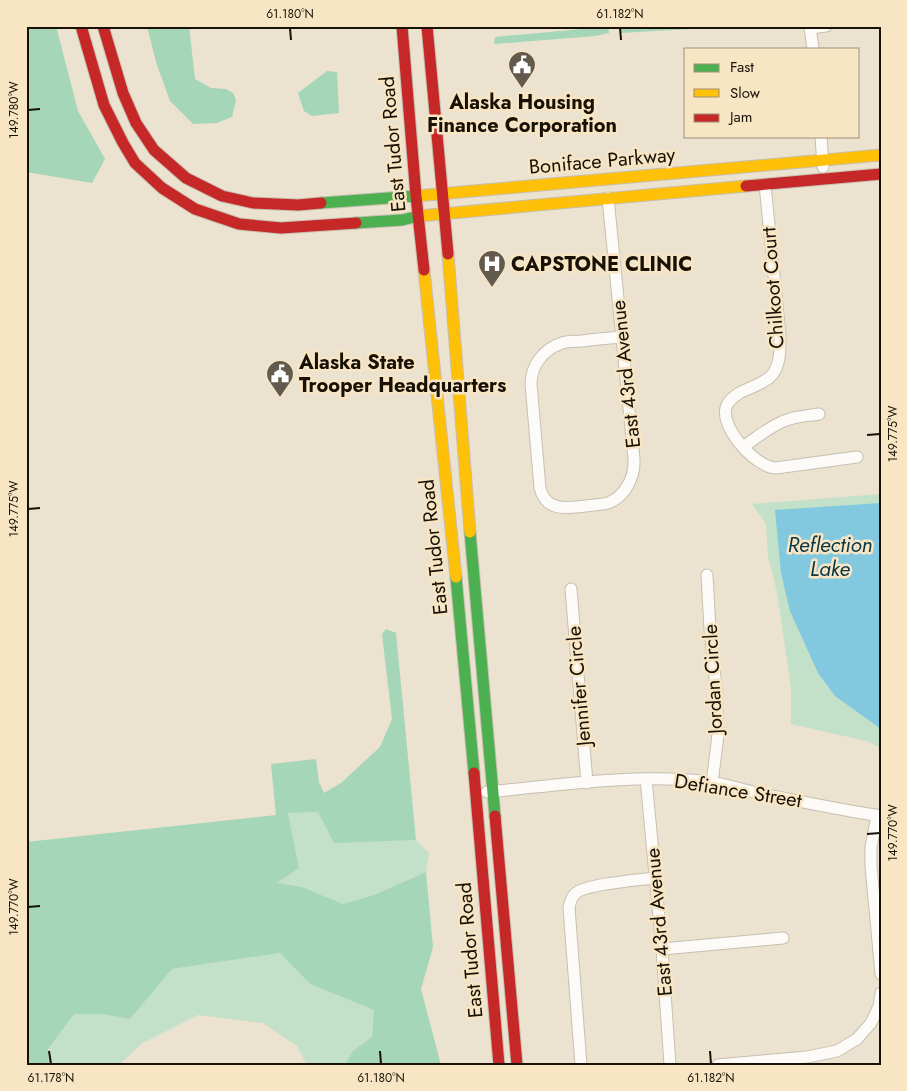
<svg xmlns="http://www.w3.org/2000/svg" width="907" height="1091" viewBox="0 0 907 1091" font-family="Jost,sans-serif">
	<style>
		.green { fill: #c3e0c8 }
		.forest { fill: #a4d6b7 }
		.water { fill: #82c9e0 }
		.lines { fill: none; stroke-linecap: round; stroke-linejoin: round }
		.street-casing { stroke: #c7bfb1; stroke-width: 13 }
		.fast-casing { stroke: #c7bfb1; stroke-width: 13 }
		.slow-casing { stroke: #c7bfb1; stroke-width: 13 }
		.jam-casing { stroke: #c7bfb1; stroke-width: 13 }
		.street { stroke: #fcfbf8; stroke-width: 11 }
		.fast { stroke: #4caf50; stroke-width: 11 }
		.slow { stroke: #ffc107; stroke-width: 11 }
		.jam { stroke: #c62828; stroke-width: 11 }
		.ticks { fill: none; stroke: #171106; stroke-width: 2 }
		.labels { text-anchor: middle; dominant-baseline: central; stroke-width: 5; stroke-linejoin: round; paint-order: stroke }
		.poi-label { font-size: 20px; font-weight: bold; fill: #171106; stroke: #f8e5c4; text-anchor: start }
		.street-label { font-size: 20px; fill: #171106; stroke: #f8e5c4 }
		.water-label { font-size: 21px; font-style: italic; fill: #043646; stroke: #f8e5c4 }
		.neatline { fill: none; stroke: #171106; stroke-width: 2 }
		.ticks-label { font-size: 12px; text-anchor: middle; fill: #171106 }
	</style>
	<rect width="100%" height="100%" fill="#ece2d0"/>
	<g class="green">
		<polygon points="881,494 881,748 866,741 791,724 791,688 777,592 768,556 766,524 752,504"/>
		<polygon points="318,812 334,842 416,840 429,853 426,872 374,895 343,904 302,887 277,883 299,868 288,813"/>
		<polygon points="280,953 310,984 374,1010 372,1037 353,1051 345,1065 307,1065 297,1046 263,1023 198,1015 141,1044 119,1065 48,1065 47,1051 73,1014 102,1014 130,1019 172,969"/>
	</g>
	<g class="forest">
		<polygon points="26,26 56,26 78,111 105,159 92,183 26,172"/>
		<polygon points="147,26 189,26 195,79 211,88 226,89 233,93 236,100 232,117 217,123 193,124 170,101 156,62"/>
		<polygon points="593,26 608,26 609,33 595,36 494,44 495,37 593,28"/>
		<polygon points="620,26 745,26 620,33"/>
		<polygon points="327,71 337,72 339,113 312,116 304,111 298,93"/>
		<polygon points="386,629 396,633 416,840 334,843 318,812 288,813 299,868 277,883 302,887 343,904 374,895 426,872 433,947 421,989 441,1065 345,1065 353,1051 372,1037 374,1010 310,984 280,953 172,969 130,1019 102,1014 74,1014 48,1049 49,1065 26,1065 26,842 276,815 271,764 316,759 319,782 324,793 341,783 380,747 392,719 382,634"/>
	</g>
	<polygon class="water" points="881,503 881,729 835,696 818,673 790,611 781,573 775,510"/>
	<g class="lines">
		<defs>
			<g id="street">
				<polyline points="810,26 813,49"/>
				<polyline points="811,28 826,26"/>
				<polyline points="821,136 823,167"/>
				<path d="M765 185 780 335C780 349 781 368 769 378 761 384 750 388 741 392 736 395 730 399 727 405 717 425 756 468 776 468L857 457"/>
				<path d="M608 198 634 459C635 477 625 497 608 503 600 505 592 505 585 506 566 508 546 512 540 488L531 384C531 365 544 349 562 343 568 341 576 341 582 341 595 339 608 338 622 337"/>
				<path d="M743 447C756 438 769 427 784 421 795 416 807 416 819 414"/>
				<polyline points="707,575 710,629 716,688 718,735 712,783"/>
				<polyline points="571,589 587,783"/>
				<polyline points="646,779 662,949 670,1065"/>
				<path d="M487 792C561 785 636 773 710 782 726 784 742 790 758 793 799 801 840 810 881 816"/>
				<polyline points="877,816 871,847 871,866 881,974"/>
				<polyline points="662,949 783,938"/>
				<path d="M581 1065 569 908C570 902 571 898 575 894 584 884 639 880 655 878"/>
				<polyline points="718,1065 807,1057 837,1051 857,1039 871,1023 879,1006 881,993"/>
			</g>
			<g id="fast">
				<polyline points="321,203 416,196"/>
				<polyline points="356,223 402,220 419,216"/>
				<polyline points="470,532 495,816"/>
				<polyline points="456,577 474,773"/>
			</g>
			<g id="slow">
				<polyline points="416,196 881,155"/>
				<polyline points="419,216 746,186"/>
				<polyline points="448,254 470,532"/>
				<polyline points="424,270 456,577"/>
			</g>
			<g id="jam">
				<polyline points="81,26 104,105 123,143 135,163 162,188 195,209 239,224 281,228 356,223"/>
				<polyline points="103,26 123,93 136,123 154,150 186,178 222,196 253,203 298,205 321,203"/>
				<polyline points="402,26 416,196 424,270"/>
				<polyline points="427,26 448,254"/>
				<polyline points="746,186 881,174"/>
				<polyline points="474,773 499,1065"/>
				<polyline points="495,816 517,1065"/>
			</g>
		</defs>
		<use href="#street" class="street-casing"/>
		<use href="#fast" class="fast-casing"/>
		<use href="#slow" class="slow-casing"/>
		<use href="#jam" class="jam-casing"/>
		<use href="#street" class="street"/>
		<use href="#fast" class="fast"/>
		<use href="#slow" class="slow"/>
		<use href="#jam" class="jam"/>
	</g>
	<path class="ticks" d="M290 28 291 40M620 28 621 40M28 110 40 109M867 435 880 434M28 509 40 508M867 834 880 833M28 907 40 906M49 1051 51 1064M380 1051 381 1064M710 1051 711 1064"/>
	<defs>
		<symbol id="civic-pin" viewBox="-11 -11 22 30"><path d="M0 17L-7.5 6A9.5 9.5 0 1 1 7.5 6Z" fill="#625a4d" stroke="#f8e5c4"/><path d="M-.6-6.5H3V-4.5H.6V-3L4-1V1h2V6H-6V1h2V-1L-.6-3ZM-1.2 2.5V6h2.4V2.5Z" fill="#fff"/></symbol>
		<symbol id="hospital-pin" viewBox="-11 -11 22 30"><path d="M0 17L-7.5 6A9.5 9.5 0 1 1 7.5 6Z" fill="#625a4d" stroke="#f8e5c4"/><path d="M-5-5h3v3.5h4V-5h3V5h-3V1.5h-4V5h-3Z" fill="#fff"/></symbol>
	</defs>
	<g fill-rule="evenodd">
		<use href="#civic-pin" x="506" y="49" width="32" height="43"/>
		<use href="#hospital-pin" x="476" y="248" width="32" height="43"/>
		<use href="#civic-pin" x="264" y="358" width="32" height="43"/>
	</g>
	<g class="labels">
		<g class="poi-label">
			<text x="522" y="102" text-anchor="middle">Alaska Housing<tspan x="522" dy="23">Finance Corporation</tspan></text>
			<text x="511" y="264">CAPSTONE CLINIC</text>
			<text x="299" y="362">Alaska State<tspan x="299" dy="23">Trooper Headquarters</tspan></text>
		</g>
		<g class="street-label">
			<text transform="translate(393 144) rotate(-95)">East Tudor Road</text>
			<text transform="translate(602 161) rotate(-5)">Boniface Parkway</text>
			<text transform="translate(773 288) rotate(-94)">Chilkoot Court</text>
			<text transform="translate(626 374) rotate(-96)">East 43rd Avenue</text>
			<text transform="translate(434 547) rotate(-96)">East Tudor Road</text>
			<text transform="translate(713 679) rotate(-93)">Jordan Circle</text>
			<text transform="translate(579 686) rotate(-95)">Jennifer Circle</text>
			<text transform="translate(738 791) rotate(9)">Defiance Street</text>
			<text transform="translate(659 922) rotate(-95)">East 43rd Avenue</text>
			<text transform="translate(470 950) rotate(-95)">East Tudor Road</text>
		</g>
		<g class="water-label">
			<text x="830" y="545">Reflection<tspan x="830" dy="24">Lake</tspan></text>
		</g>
	</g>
	<rect width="907" height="1091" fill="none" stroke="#f8e5c4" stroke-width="55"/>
	<rect x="684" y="48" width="175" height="90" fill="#f8e5c4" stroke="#9e9078"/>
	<rect x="694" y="64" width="25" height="8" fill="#4caf50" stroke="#9e9078"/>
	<text x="730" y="72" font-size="15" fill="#171106">Fast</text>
	<rect x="694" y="89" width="25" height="8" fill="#ffc107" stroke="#9e9078"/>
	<text x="730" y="98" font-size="15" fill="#171106">Slow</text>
	<rect x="694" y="114" width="25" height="8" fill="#c62828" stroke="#9e9078"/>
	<text x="730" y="122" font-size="15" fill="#171106">Jam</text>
	<rect x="28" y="28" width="852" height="1036" class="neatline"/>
	<g class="ticks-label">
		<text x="290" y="18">61.180°N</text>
		<text x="620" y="18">61.182°N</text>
		<text transform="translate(14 110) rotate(-90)" y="4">149.780°W</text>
		<text transform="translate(893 434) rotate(-90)" y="4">149.775°W</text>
		<text transform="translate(14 509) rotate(-90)" y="4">149.775°W</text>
		<text transform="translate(893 833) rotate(-90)" y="4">149.770°W</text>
		<text transform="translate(14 907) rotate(-90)" y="4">149.770°W</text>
		<text x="51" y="1082">61.178°N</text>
		<text x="381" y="1082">61.180°N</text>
		<text x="711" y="1082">61.182°N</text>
	</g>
</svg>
